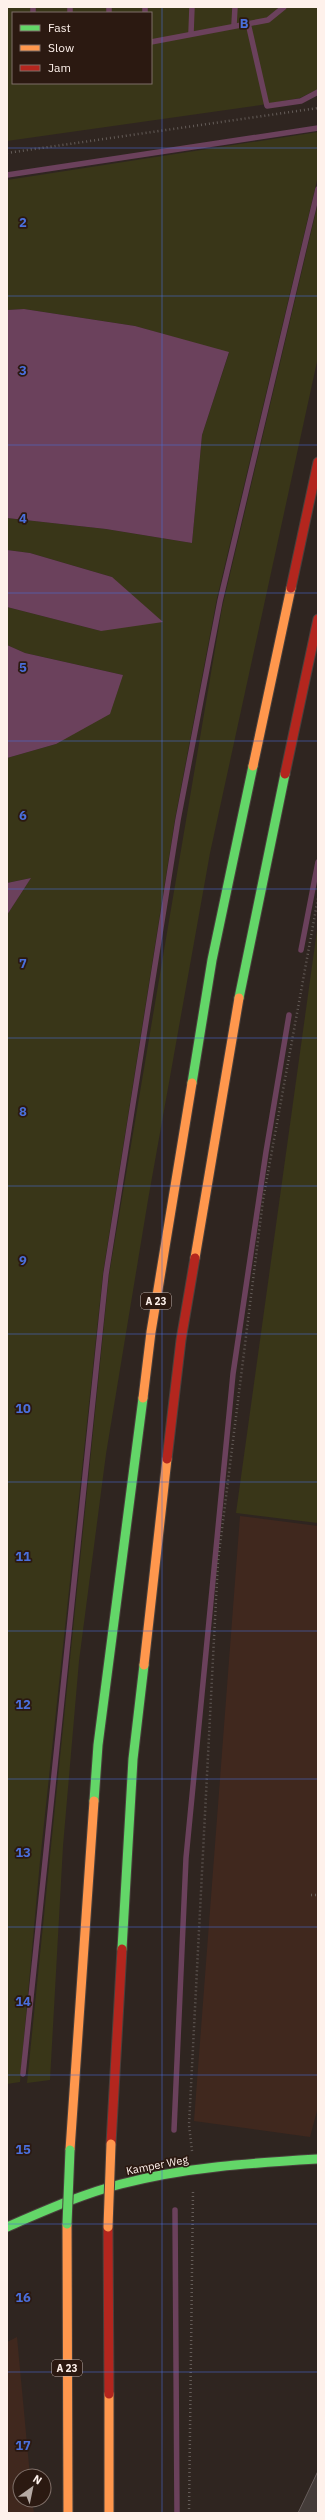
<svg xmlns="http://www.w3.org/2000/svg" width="325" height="2520" viewBox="0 0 325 2520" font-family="'IBM Plex Sans',sans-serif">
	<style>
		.built { fill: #40281e }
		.green { fill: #393618; fill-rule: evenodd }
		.water { fill: #6b415c }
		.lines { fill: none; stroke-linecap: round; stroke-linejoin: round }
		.stream { stroke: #6b415c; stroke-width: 5.5 }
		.building { fill: #443c39; stroke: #675d5b }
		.fast-casing { stroke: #49403c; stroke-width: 11 }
		.slow-casing { stroke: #49403c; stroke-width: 11 }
		.jam-casing { stroke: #49403c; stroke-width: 11 }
		.path { stroke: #645c58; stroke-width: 2.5; stroke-dasharray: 1 3; stroke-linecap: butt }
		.fast { stroke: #63d668; stroke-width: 9 }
		.slow { stroke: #ff974d; stroke-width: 9 }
		.jam { stroke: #b3261e; stroke-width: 9 }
		.fast-bridge-casing { stroke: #49403c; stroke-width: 11; stroke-linecap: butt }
		.slow-bridge-casing { stroke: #49403c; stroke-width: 11; stroke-linecap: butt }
		.fast-bridge { stroke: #63d668; stroke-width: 9 }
		.slow-bridge { stroke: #ff974d; stroke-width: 9 }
		.grid { fill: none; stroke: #4a6fdc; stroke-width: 1; stroke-opacity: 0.55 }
		.labels { text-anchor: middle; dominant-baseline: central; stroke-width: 3.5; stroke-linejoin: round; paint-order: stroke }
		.shield { fill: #2b1911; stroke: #bfb0aa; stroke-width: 1 }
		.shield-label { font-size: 10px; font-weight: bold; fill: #fef1eb }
		.street-label { font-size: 11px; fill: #fef1eb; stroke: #2b1911 }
		.grid-label { font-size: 13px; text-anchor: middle; font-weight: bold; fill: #4a6fdc; stroke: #2b1911; stroke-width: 3.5; stroke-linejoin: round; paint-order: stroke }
	</style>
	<rect width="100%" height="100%" fill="#2f2520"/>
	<g class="built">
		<polygon points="240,1516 318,1526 318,2107 310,2137 194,2121"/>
		<polygon points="17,2337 30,2476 20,2476 20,2500 32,2500 34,2513 7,2513 7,2342"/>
	</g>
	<g class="green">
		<path d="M7 7H318V89L300 98 261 105 7 141ZM13 13H151V83H13Z"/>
		<polygon points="318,132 318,176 217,598 175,819 103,1273 40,1861 20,2082 7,2084 7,915 31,878 7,883 7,758 56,744 123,675 25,653 7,645 7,607 101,631 112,577 30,553 7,550 7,518 106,529 192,543 202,435 229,353 135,326 24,309 7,310 7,180"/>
		<polygon points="318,203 318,357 210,853 148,1200 106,1454 79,1661 63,1846 50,2080 27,2083 109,1275 222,608"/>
		<polygon points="318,923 318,1523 236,1513"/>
	</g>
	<g class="water">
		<polygon points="24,309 135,326 229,352 202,435 192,543 106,529 7,518 7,310"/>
		<polygon points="7,550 30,553 112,577 163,622 101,631 7,607"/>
		<polygon points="7,645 25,653 123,675 110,714 56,744 7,758"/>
		<polygon points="31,878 7,915 7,883"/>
	</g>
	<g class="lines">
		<g class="stream">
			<polyline points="33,13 33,7"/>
			<polyline points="70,13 70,7"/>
			<polyline points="109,13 109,7"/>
			<polyline points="145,13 145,7"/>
			<polyline points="248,23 267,106 301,101 318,92"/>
			<polyline points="234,25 235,7"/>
			<polyline points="191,33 192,7"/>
			<polyline points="151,42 268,20 284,7"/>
			<polyline points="7,175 318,128"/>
			<polyline points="301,950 318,862"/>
			<polyline points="23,2074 106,1274 178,820 220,601 318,189"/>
			<polyline points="174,2130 186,1858 233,1374 266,1152 289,1015"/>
			<polyline points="175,2210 177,2513"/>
		</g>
	</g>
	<polygon class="building" points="318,2471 318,2513 298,2513"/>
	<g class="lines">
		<defs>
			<g id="fast">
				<polyline points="239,998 285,774"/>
				<polyline points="192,1083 212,960 253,766"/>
				<polyline points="94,1801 98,1745 143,1398"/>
				<polyline points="122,1949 133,1759 144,1665"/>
				<path d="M7 2227C44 2211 82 2194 121 2184 185 2167 252 2163 318 2159"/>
			</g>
			<g id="slow">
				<polyline points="253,766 291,588"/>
				<polyline points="195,1258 239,998"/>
				<polyline points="143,1398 151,1332 192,1083"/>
				<polyline points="144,1665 167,1459"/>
				<polyline points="70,2150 94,1801"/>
				<polyline points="67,2224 68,2513"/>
				<polyline points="109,2394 109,2513"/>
			</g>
			<g id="jam">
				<polyline points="291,588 318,462"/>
				<polyline points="285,774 318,619"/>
				<polyline points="167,1459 181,1340 195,1258"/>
				<polyline points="111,2144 122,1949"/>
				<polyline points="108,2227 109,2394"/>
			</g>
		</defs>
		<use href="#fast" class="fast-casing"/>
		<use href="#slow" class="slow-casing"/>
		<use href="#jam" class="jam-casing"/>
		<g class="path">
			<polyline points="7,153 318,108"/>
			<polyline points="311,1895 318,1895"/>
			<polyline points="192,2151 189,2125 218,1561 263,1200 318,898"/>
			<polyline points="189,2513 193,2190"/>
		</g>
		<use href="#fast" class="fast"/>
		<use href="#slow" class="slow"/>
		<use href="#jam" class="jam"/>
		<defs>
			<polyline id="fast-bridge" points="67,2224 70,2150"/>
			<polyline id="slow-bridge" points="108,2227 111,2144"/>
		</defs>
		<use href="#fast-bridge" class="fast-bridge-casing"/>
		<use href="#slow-bridge" class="slow-bridge-casing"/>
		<use href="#fast-bridge" class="fast-bridge"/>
		<use href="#slow-bridge" class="slow-bridge"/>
	</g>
	<path class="grid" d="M162 7V2513M7 148H318M7 296H318M7 445H318M7 593H318M7 741H318M7 889H318M7 1038H318M7 1186H318M7 1334H318M7 1482H318M7 1631H318M7 1779H318M7 1927H318M7 2075H318M7 2224H318M7 2372H318"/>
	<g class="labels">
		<g class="shield">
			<rect x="141" y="1293" width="30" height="16" rx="3"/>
			<rect x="52" y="2360" width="30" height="16" rx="3"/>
		</g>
		<g class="shield-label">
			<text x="156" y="1301">A 23</text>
			<text x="67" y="2368">A 23</text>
		</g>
		<g class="street-label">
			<text transform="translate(157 2165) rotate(-11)">Kamper Weg</text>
		</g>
	</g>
	<g class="grid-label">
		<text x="244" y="28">B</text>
		<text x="23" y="227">2</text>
		<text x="23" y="375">3</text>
		<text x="23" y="523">4</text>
		<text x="23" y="672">5</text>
		<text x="23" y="820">6</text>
		<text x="23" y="968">7</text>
		<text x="23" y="1116">8</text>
		<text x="23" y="1265">9</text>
		<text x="23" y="1413">10</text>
		<text x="23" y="1561">11</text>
		<text x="23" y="1709">12</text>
		<text x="23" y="1857">13</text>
		<text x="23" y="2006">14</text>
		<text x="23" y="2154">15</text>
		<text x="23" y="2302">16</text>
		<text x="23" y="2450">17</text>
	</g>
	<rect width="325" height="2520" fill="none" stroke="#fef1eb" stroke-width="16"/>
	<rect x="12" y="12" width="140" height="72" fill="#2b1911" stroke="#7f6f68"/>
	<rect x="20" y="25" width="20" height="6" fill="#63d668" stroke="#7f6f68"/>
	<text x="48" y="32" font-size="12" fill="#fef1eb">Fast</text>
	<rect x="20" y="45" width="20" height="6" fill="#ff974d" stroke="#7f6f68"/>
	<text x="48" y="52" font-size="12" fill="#fef1eb">Slow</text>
	<rect x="20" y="65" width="20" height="6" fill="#b3261e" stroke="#7f6f68"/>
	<text x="48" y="72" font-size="12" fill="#fef1eb">Jam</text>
	<g transform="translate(32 2488) rotate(33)"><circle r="19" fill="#2b1911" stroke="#7f6f68"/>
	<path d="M0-3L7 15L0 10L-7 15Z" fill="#b6aaa4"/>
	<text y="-6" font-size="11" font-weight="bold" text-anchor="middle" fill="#fef1eb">N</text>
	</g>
</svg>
